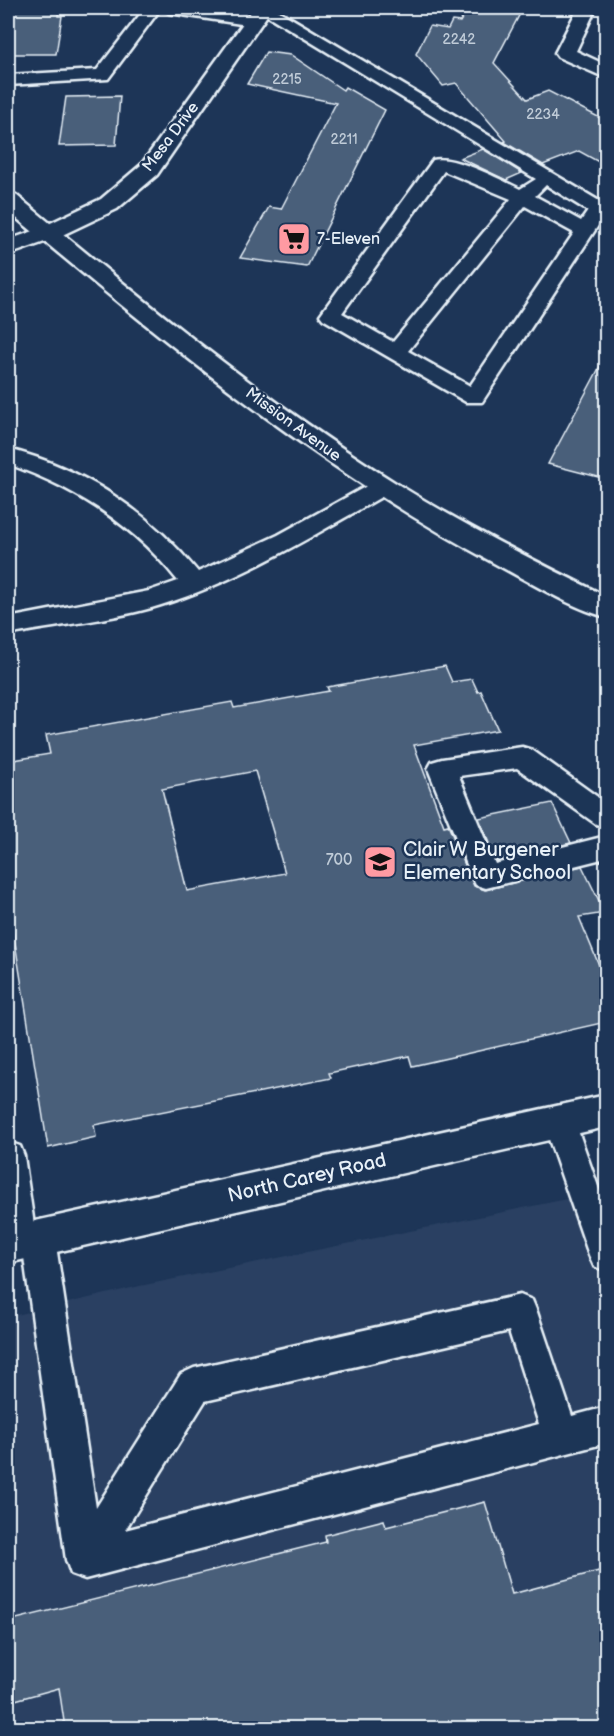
<svg xmlns="http://www.w3.org/2000/svg" width="614" height="1736" viewBox="0 0 614 1736" font-family="'Balsamiq Sans',sans-serif">
	<style>
		.built { fill: #2a4162 }
		.building { fill: #495e7a; stroke: #e8f1f8; stroke-width: 1.5; fill-rule: evenodd }
		.lines { fill: none; stroke-linecap: round; stroke-linejoin: round }
		.lane-casing { stroke: #e8f1f8; stroke-width: 5 }
		.street-casing { stroke: #e8f1f8; stroke-width: 5 }
		.secondary-casing { stroke: #e8f1f8; stroke-width: 5 }
		.primary-casing { stroke: #e8f1f8; stroke-width: 5 }
		.lane { fill: #1d3557; fill-rule: evenodd }
		.street { fill: #1d3557; fill-rule: evenodd }
		.secondary { fill: #1d3557; fill-rule: evenodd }
		.primary { fill: #1d3557; fill-rule: evenodd }
		.labels { text-anchor: middle; dominant-baseline: central; stroke-width: 5; stroke-linejoin: round; paint-order: stroke }
		.far-number-label { font-size: 14px; fill: #c0ccd8 }
		.far-street-label { font-size: 16px; fill: #e8f1f8; stroke: #1d3557 }
		.far-poi-label { font-size: 16px; fill: #e8f1f8; stroke: #1d3557; text-anchor: start }
		.number-label { font-size: 16px; fill: #c0ccd8 }
		.poi-label { font-size: 20px; fill: #e8f1f8; stroke: #1d3557; text-anchor: start }
		.street-label { font-size: 20px; fill: #e8f1f8; stroke: #1d3557 }
	</style>
	<rect width="100%" height="100%" fill="#1d3557"/>
	<filter id="ink" filterUnits="userSpaceOnUse"><feTurbulence type="fractalNoise" baseFrequency=".0167" numOctaves="2"/><feDisplacementMap in="SourceGraphic" scale="12" xChannelSelector="R" yChannelSelector="G"/><feConvolveMatrix kernelMatrix="1 2 1 2 8 2 1 2 1" color-interpolation-filters="sRGB"/></filter>
	<g filter="url(#ink)">
		<polygon class="built" points="606,1191 606,1728 8,1728 8,1317 140,1286"/>
		<g class="building">
			<polygon points="13,8 59,8 58,16 62,16 56,54 8,54 8,35"/>
			<polygon points="468,8 523,8 494,63 527,99 548,91 606,121 606,166 579,151 543,165 504,142 506,141 456,83 443,86 416,54 430,26 448,29 452,21 460,22"/>
			<polygon points="266,52 291,55 343,90 345,87 385,110 307,267 240,258 269,207 281,209 336,103 247,84"/>
			<polygon points="120,96 116,145 59,146 66,97"/>
			<polygon points="483,149 522,173 506,180 460,158"/>
			<polygon points="606,355 606,479 548,464"/>
			<path d="M445 666 452 682 472 679 478 692 481 691 498 730 414 745 444 826 448 825 474 886 485 890 582 866 605 913 579 917 606 982V1022L412 1066 409 1056 329 1073 331 1078 94 1125 96 1137 48 1148 8 899V761L50 754 46 735 232 702 234 708 329 691 327 687ZM255 771 285 873 187 891 162 789Z"/>
			<polygon points="552,803 571,843 496,861 479,818"/>
			<polygon points="485,1502 512,1594 599,1571 606,1593 606,1728 65,1728 59,1688 8,1702 8,1621 326,1542 325,1535 384,1520 386,1527"/>
		</g>
		<g class="lines">
			<defs>
				<g id="lane">
					<path d="M145 8C165 8 251 7 262 21L254 26 169 13 161 8 108 79 8 85V75L97 70Z"/>
					<path d="M255 8H274L606 205V219L603 218 482 402H466L323 319 320 315 433 160C454 155 501 180 520 189L536 179ZM444 171 511 199 393 342 342 313ZM546 185 588 211 581 221 535 196ZM525 206 574 233 470 386 408 351Z"/>
					<path d="M8 449C84 468 149 512 198 572L278 535 374 482 382 480 390 482 394 487 390 492C317 533 242 580 161 605 114 620 56 625 8 635V618L149 591 178 581C133 524 76 488 8 464Z"/>
					<polygon points="522,747 532,750 606,803 606,827 596,824 517,768 459,776 495,864 606,836 606,858 486,888 476,885 472,877 428,769 432,762 442,759"/>
					<polygon points="559,1108 570,1112 575,1122 606,1209 606,1271 594,1266 589,1255 543,1122 548,1112"/>
					<path d="M8 1142 20 1146 24 1156 34 1225 38 1223 50 1228 55 1239 96 1508 181 1374 194 1368 520 1295 532 1300 537 1312 572 1416 606 1407V1443L85 1579 71 1574 66 1560 24 1257 19 1259 8 1254ZM509 1331 539 1424 125 1530 205 1401Z"/>
				</g>
				<g id="street">
					<polygon points="578,8 596,8 576,51 606,65 606,78 558,57 555,53"/>
					<polygon points="48,226 56,228 59,233 56,238 8,255 8,240"/>
				</g>
				<g id="secondary">
					<polygon points="254,8 272,8 157,175 117,209 56,238 40,238 37,233 40,228 101,199 141,165"/>
					<polygon points="606,1095 606,1127 8,1263 8,1227"/>
				</g>
				<path id="primary" d="M8 193 16 195C139 297 263 400 399 485 465 526 536 562 606 596V617C573 609 524 579 492 562 315 467 161 339 8 211Z"/>
			</defs>
			<use href="#lane" class="lane-casing"/>
			<use href="#street" class="street-casing"/>
			<use href="#secondary" class="secondary-casing"/>
			<use href="#primary" class="primary-casing"/>
			<use href="#lane" class="lane"/>
			<use href="#street" class="street"/>
			<use href="#secondary" class="secondary"/>
			<use href="#primary" class="primary"/>
		</g>
	</g>
	<defs>
		<symbol id="supermarket-square" viewBox="-11 -11 22 22"><rect x="-9" y="-9" width="18" height="18" rx="4" fill="#ff9aa2" stroke="#1d3557"/><path d="M-6-5.5h2.5l.6 2H6L4.5 2H-2.5L-4.4-4H-6ZM-1.5 3.2a1.3 1.3 0 1 0 .1 0ZM3 3.2a1.3 1.3 0 1 0 .1 0Z" fill="#111"/></symbol>
		<symbol id="school-square" viewBox="-11 -11 22 22"><rect x="-9" y="-9" width="18" height="18" rx="4" fill="#ff9aa2" stroke="#1d3557"/><path d="M0-5L7-2L0 1L-7-2ZM-4 1L0 2.5L4 1V4Q0 6-4 4Z" fill="#111"/></symbol>
	</defs>
	<g fill-rule="evenodd">
		<use href="#supermarket-square" x="275" y="220" width="38" height="38"/>
		<use href="#school-square" x="361" y="843" width="38" height="38"/>
	</g>
	<g class="labels">
		<g class="far-number-label">
			<text x="459" y="39">2242</text>
			<text x="287" y="79">2215</text>
			<text x="543" y="114">2234</text>
			<text x="344" y="139">2211</text>
		</g>
		<g class="far-street-label">
			<text transform="translate(171 137) rotate(-53)">Mesa Drive</text>
			<text transform="translate(293 425) rotate(36)">Mission Avenue</text>
		</g>
		<g class="far-poi-label">
			<text x="317" y="239">7-Eleven</text>
		</g>
		<g class="number-label">
			<text x="339" y="860">700</text>
		</g>
		<g class="poi-label">
			<text x="403" y="850">Clair W Burgener<tspan x="403" dy="23">Elementary School</tspan></text>
		</g>
		<g class="street-label">
			<text transform="translate(307 1178) rotate(-13)">North Carey Road</text>
		</g>
	</g>
	<rect width="614" height="1736" fill="none" stroke="#1d3557" stroke-width="30"/>
	<rect x="15" y="15" width="584" height="1706" fill="none" stroke="#e8f1f8" stroke-width="2" filter="url(#ink)"/>
</svg>
